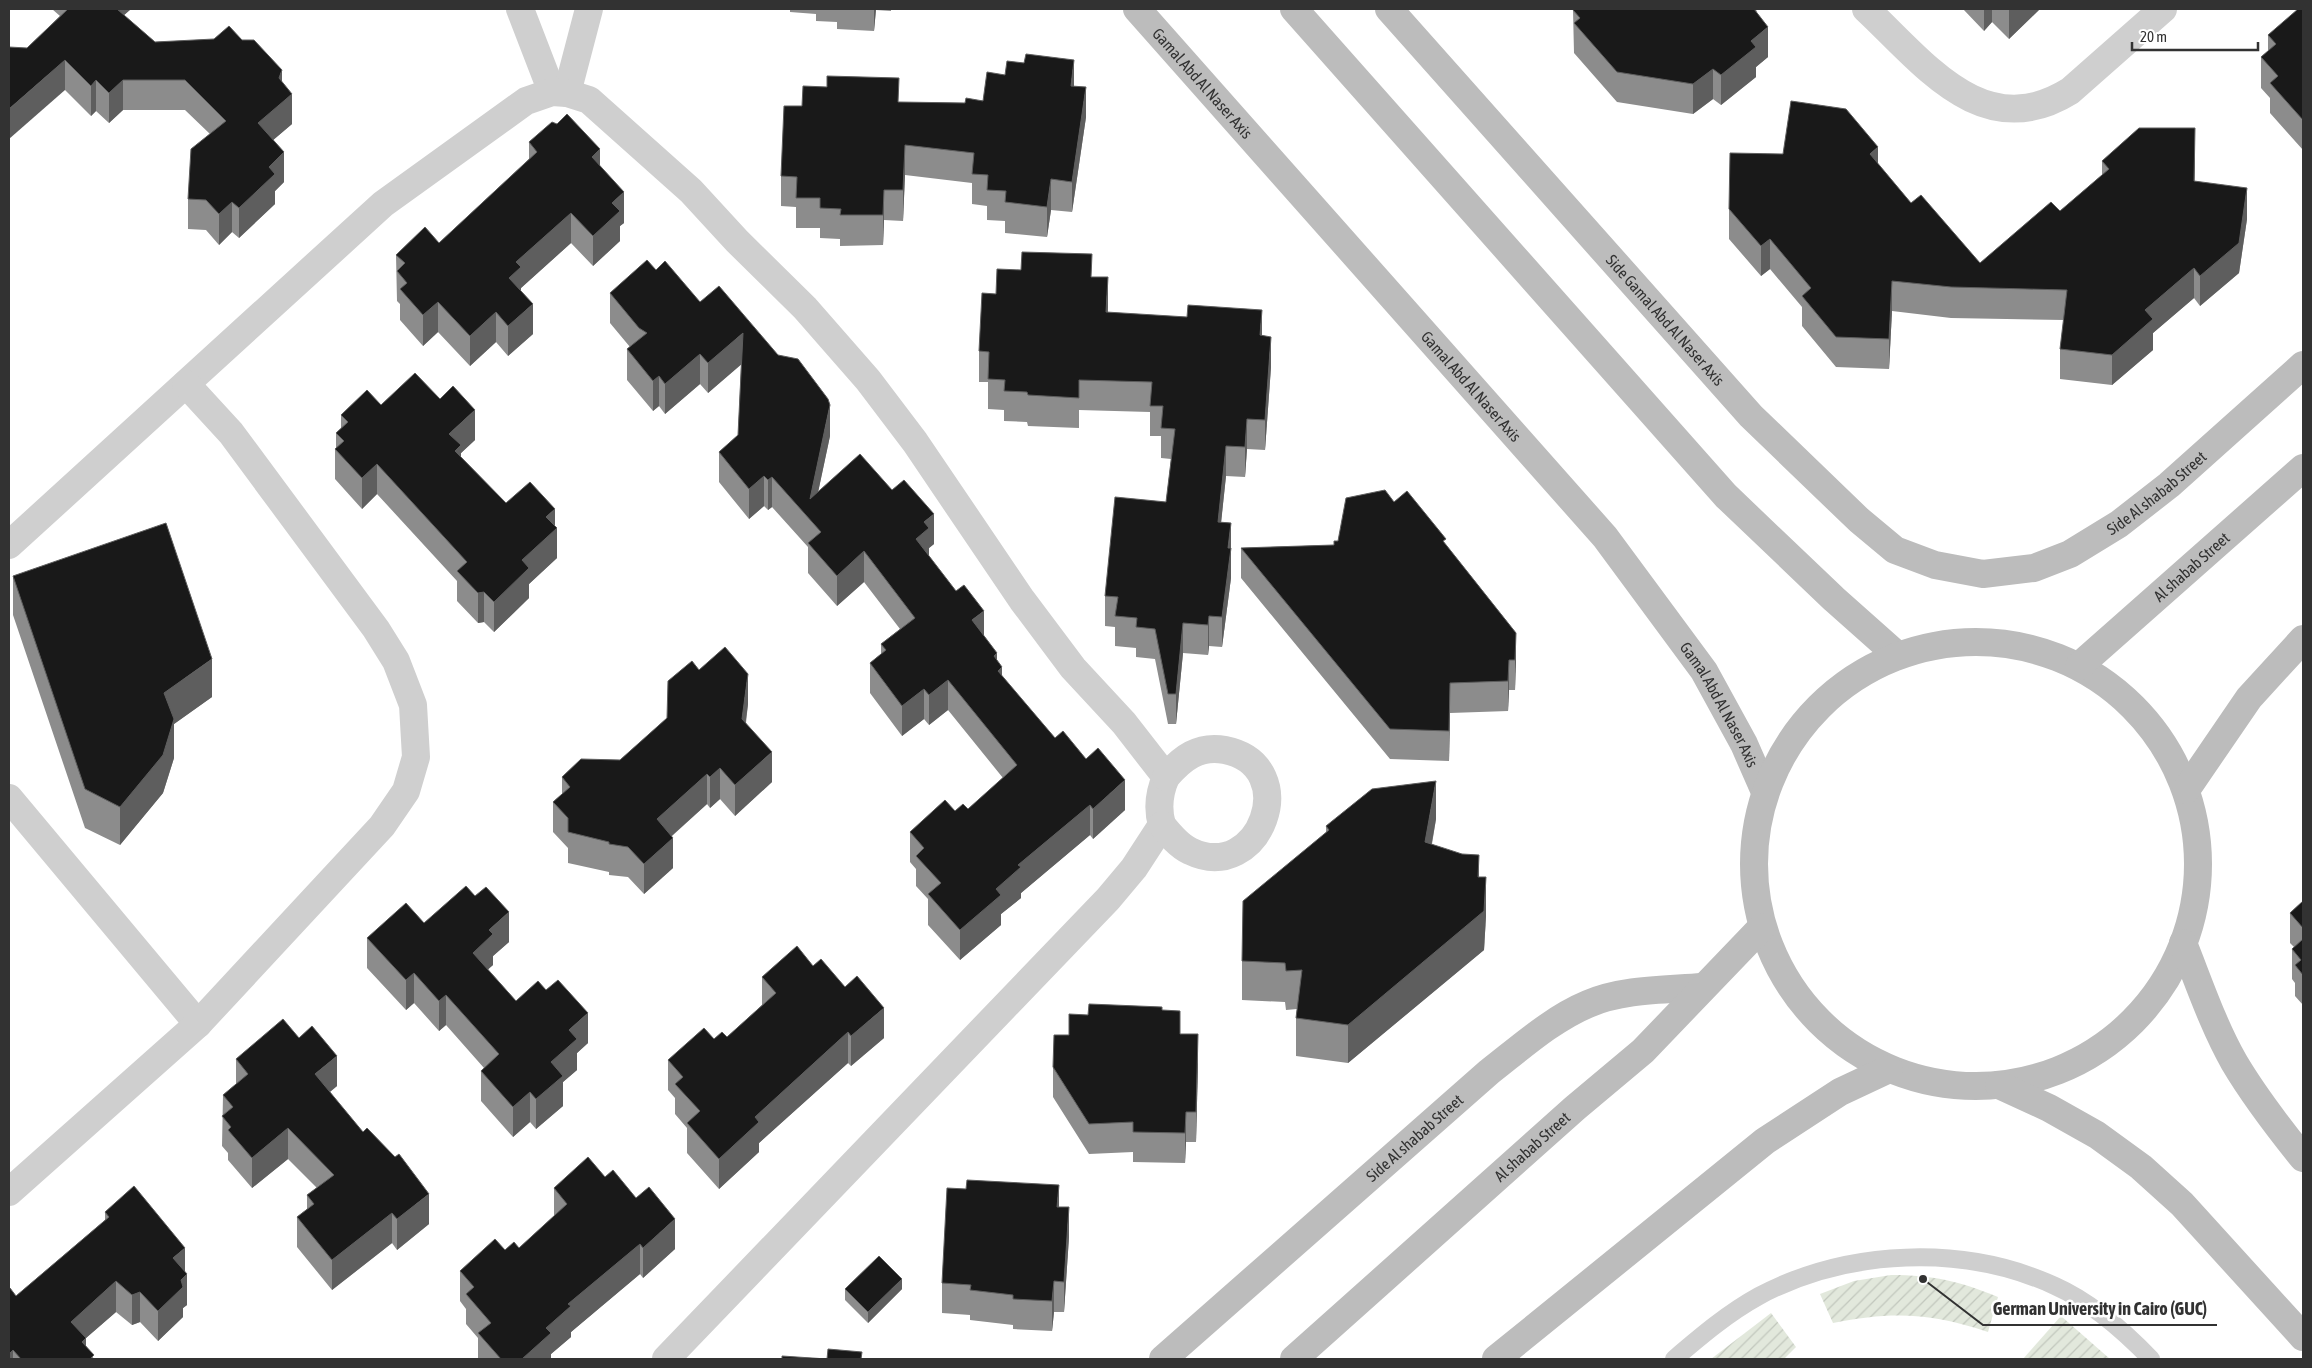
<svg xmlns="http://www.w3.org/2000/svg" width="2312" height="1368" viewBox="0 0 2312 1368" font-family="'Asap Condensed',sans-serif">
	<style>
		.garden { fill: url(#garden-furrows) }
		.lines { fill: none; stroke-linecap: round; stroke-linejoin: round }
		.lane { stroke: #cfcfcf; stroke-width: 18 }
		.street { stroke: #cfcfcf; stroke-width: 28 }
		.secondary { stroke: #bcbcbc; stroke-width: 28 }
		.wall { fill: #8c8c8c }
		.shaded-wall { fill: #5e5e5e }
		.building { fill: #191919; stroke: #5e5e5e }
		.labels { text-anchor: middle; dominant-baseline: central; stroke-width: 5; stroke-linejoin: round; paint-order: stroke }
		.street-label { font-size: 16px; fill: #323232; stroke: #fff }
		.leader { fill: none; stroke: #323232; stroke-width: 2 }
		.callout-dot { fill: #323232; stroke: #fff; stroke-width: 2 }
		.callout-label { font-size: 18px; text-anchor: middle; font-weight: bold; fill: #323232; stroke: #fff; stroke-width: 5; stroke-linejoin: round; paint-order: stroke }
	</style>
	<defs>
		<pattern id="garden-furrows" width="10" height="10" patternUnits="userSpaceOnUse" patternTransform="scale(1.25)"><rect width="10" height="10" fill="#e2e8dc"/><path d="M-1 1l2-2M0 10L10 0M9 11l2-2" fill="none" stroke="#c2c7bd"/></pattern>
	</defs>
	<rect width="100%" height="100%" fill="#fff"/>
	<g class="garden">
		<path d="M1891 1275C1933 1275 1959 1281 1998 1297L1988 1332C1931 1313 1893 1311 1833 1323L1820 1294 1854 1281Z"/>
		<polygon points="1771,1313 1796,1347 1784,1359 1711,1359"/>
		<polygon points="2061,1316 2110,1359 2023,1359"/>
	</g>
	<g class="lines">
		<path class="lane" d="M1674 1359C1701 1336 1728 1313 1759 1296 1847 1249 1964 1244 2055 1286 2091 1302 2124 1331 2151 1359"/>
		<g class="street">
			<polyline points="520,9 552,92"/>
			<path d="M1866 9C1924 63 1983 145 2070 91L2163 9"/>
			<polyline points="567,93 589,9"/>
			<path d="M9 545 383 204 526 101 552 92 567 93 589 100 691 191 737 241 805 308 868 380 915 442 1022 600 1073 668 1124 723 1166 777C1159 793 1157 808 1162 825L1134 868 1108 899 666 1359"/>
			<polyline points="9,798 198,1024"/>
			<path d="M1162 825C1170 835 1179 846 1190 851 1260 885 1304 766 1225 750 1199 745 1182 758 1166 777"/>
			<polyline points="9,1192 198,1024 382,826 406,791 416,757 413,705 396,661 376,629 231,433 186,384"/>
		</g>
		<g class="secondary">
			<path id="s1" d="M1137 9 1605 537 1704 671 1744 744 1765 792"/>
			<polyline points="1294,9 1726,496 1834,599 1897,655"/>
			<path id="s2" d="M1389 9 1751 416 1859 520 1895 550 1935 565 1983 574 2034 568 2070 554 2119 524 2169 485 2303 365"/>
			<circle cx="1976" cy="864" r="222"/>
			<path id="s3" d="M2079 666 2303 468"/>
			<polyline points="2186,790 2249,698 2303,639"/>
			<path d="M2183 943C2199 983 2213 1025 2234 1062 2254 1096 2278 1127 2303 1158"/>
			<polyline points="1999,1085 2049,1108 2097,1135 2141,1167 2182,1204 2303,1337"/>
			<path id="s4" d="M1163 1359 1489 1072C1520 1048 1552 1019 1588 1004 1623 989 1665 990 1702 987"/>
			<path id="s5" d="M1294 1359 1575 1108 1643 1051 1762 927"/>
			<polyline points="1496,1359 1765,1141 1840,1092 1889,1069"/>
		</g>
	</g>
	<g class="wall">
		<polygon points="52,9 131,9 124,15 155,42 242,40 282,82 292,124 273,140 284,182 275,191 275,204 239,238 232,232 219,245 206,230 188,229 188,199 210,134 185,110 123,110 109,123 96,111 91,116 65,90 27,48 60,16"/>
		<polygon points="790,9 891,9 891,11 876,10 874,31 837,29 837,22 816,21 816,14 790,12"/>
		<polygon points="1756,9 1768,57 1756,67 1756,77 1721,105 1713,99 1693,114 1617,102 1574,53 1573,10"/>
		<polygon points="1963,9 2040,9 2009,39 1992,22 1984,31"/>
		<polygon points="2303,9 2303,150 2270,113 2270,98 2261,88 2261,57 2268,51 2268,35"/>
		<polygon points="1074,86 1086,117 1072,212 1051,210 1047,237 1005,233 1005,221 987,220 987,206 972,204 972,183 905,175 903,221 884,220 883,245 840,246 840,239 820,238 820,228 796,228 796,207 781,206 781,176 802,106 899,102 965,103"/>
		<polygon points="529,142 600,166 624,223 620,226 620,241 593,266 571,243 521,288 521,291 533,334 508,356 496,342 470,366 438,332 423,346 400,320 400,304 397,301 396,255 439,243 529,159"/>
		<polygon points="1783,154 1878,164 1911,203 1980,263 2060,211 2102,175 2102,161 2195,158 2194,181 2247,219 2239,273 2200,306 2194,298 2153,333 2153,350 2112,385 2060,379 2060,349 2064,320 1951,318 1892,311 1889,369 1836,367 1802,326 1802,307 1770,269 1761,276 1729,239 1729,209"/>
		<polygon points="656,270 700,302 830,436 818,492 934,544 929,548 929,556 984,636 997,661 1002,676 1055,738 1125,810 1093,839 1090,835 1021,893 1021,898 1001,914 1001,925 960,960 928,925 928,899 916,886 916,869 910,862 910,832 955,811 968,809 1003,778 948,710 929,725 924,719 902,736 870,693 870,663 881,654 881,644 900,629 864,582 837,606 808,573 808,547 772,507 768,510 764,506 749,519 719,482 719,452 738,435 741,364 708,393 700,384 665,414 659,406 653,411 627,380 627,349 630,347 610,323 610,293"/>
		<polygon points="1092,277 1108,307 1108,313 1262,336 1271,367 1265,450 1247,449 1245,477 1226,476 1221,522 1231,523 1231,578 1222,647 1209,646 1208,655 1183,653 1176,724 1168,724 1155,659 1136,657 1136,648 1115,646 1115,627 1105,626 1105,596 1166,502 1171,459 1161,458 1161,436 1150,436 1150,412 1079,410 1079,428 1028,426 1027,422 1004,421 1004,410 988,409 988,382 979,382 979,351 996,294"/>
		<polygon points="381,405 475,440 461,453 461,457 506,503 555,526 557,558 529,584 529,598 494,632 484,622 478,623 457,601 457,581 377,494 362,509 335,479 335,449 336,448 336,433 341,429 341,415"/>
		<polygon points="1394,502 1446,545 1516,633 1515,690 1509,690 1508,711 1450,713 1449,761 1390,759 1241,578 1241,548 1334,545 1338,541"/>
		<polygon points="13,576 212,697 174,724 174,758 163,793 120,845 85,828 13,615"/>
		<polygon points="699,670 748,704 746,723 772,782 735,816 720,799 710,808 707,804 672,836 673,868 644,894 628,877 609,875 609,872 568,863 568,848 553,832 553,802 562,794 562,777 620,760 667,718"/>
		<polygon points="1436,819 1432,844 1479,877 1486,916 1484,950 1348,1063 1296,1056 1296,1018 1297,1009 1286,1010 1285,1002 1242,1000 1242,961 1326,833 1326,826"/>
		<polygon points="2303,901 2303,1005 2295,996 2295,983 2292,979 2292,949 2294,947 2290,943 2290,913"/>
		<polygon points="424,923 509,942 493,956 493,965 488,969 516,1001 588,1043 577,1053 577,1070 563,1082 563,1106 536,1129 530,1122 513,1137 481,1101 481,1071 484,1068 446,1025 439,1031 414,1003 406,1010 367,968 367,938"/>
		<polygon points="813,966 884,1038 851,1066 848,1063 759,1143 759,1152 719,1189 687,1153 687,1128 675,1114 675,1098 668,1090 668,1060 714,1039 727,1037 762,1005 762,977"/>
		<polygon points="1162,1010 1180,1034 1198,1064 1196,1142 1186,1142 1185,1163 1133,1162 1133,1152 1089,1154 1053,1097 1053,1067 1069,1035 1088,1015"/>
		<polygon points="236,1059 337,1086 330,1092 429,1224 397,1250 392,1243 332,1290 297,1247 297,1217 307,1209 307,1195 317,1188 288,1159 252,1188 228,1160 228,1153 222,1146 223,1095 236,1084"/>
		<polygon points="605,1177 675,1249 643,1278 640,1274 571,1332 571,1337 551,1354 551,1359 478,1359 478,1338 466,1324 466,1309 460,1301 460,1271 505,1250 519,1248 554,1216 554,1188"/>
		<polygon points="1059,1207 1069,1237 1064,1312 1054,1312 1052,1331 1013,1329 1013,1325 970,1320 970,1315 942,1313 942,1283"/>
		<polygon points="105,1212 185,1272 187,1305 183,1308 183,1317 158,1341 140,1322 132,1325 116,1312 86,1338 86,1346 94,1359 9,1359 16,1296 105,1220"/>
		<polygon points="845,1289 902,1289 868,1323 845,1300"/>
	</g>
	<g class="shaded-wall">
		<polygon points="107,9 131,9 107,30"/>
		<polygon points="874,9 876,9 874,31"/>
		<polygon points="1984,9 1992,9 1992,22 1984,31"/>
		<polygon points="2009,9 2040,9 2009,39"/>
		<polygon points="1768,27 1768,57 1756,67 1756,77 1721,105 1721,75 1751,41"/>
		<polygon points="65,60 65,90 9,139 9,109"/>
		<polygon points="1074,60 1074,90 1071,86"/>
		<polygon points="1713,69 1713,99 1693,114 1693,84"/>
		<polygon points="282,70 282,101 292,94 292,124 258,153 258,123"/>
		<polygon points="96,80 96,111 91,116 91,86"/>
		<polygon points="123,80 123,110 109,123 109,93"/>
		<polygon points="1086,87 1086,117 1072,212 1072,182"/>
		<polygon points="2195,128 2195,158 2194,211 2194,181"/>
		<polygon points="905,145 905,175 903,221 903,190"/>
		<polygon points="1878,147 1878,177 1870,154"/>
		<polygon points="600,149 600,180 592,157"/>
		<polygon points="284,152 284,182 275,191 275,204 239,238 239,208 269,167"/>
		<polygon points="1051,179 1051,210 1047,237 1047,207"/>
		<polygon points="2247,188 2247,219 2239,273 2200,306 2200,276"/>
		<polygon points="884,190 884,220 883,245 883,215"/>
		<polygon points="624,192 624,223 620,226 620,241 593,266 593,236 612,203"/>
		<polygon points="232,202 232,232 219,245 219,214"/>
		<polygon points="571,213 571,243 521,288 521,298 509,278 516,262"/>
		<polygon points="1770,239 1770,269 1761,276 1761,246"/>
		<polygon points="2194,268 2194,298 2153,333 2153,350 2112,385 2112,355 2145,310"/>
		<polygon points="1108,277 1108,307 1106,343 1106,312"/>
		<polygon points="1892,281 1892,311 1889,369 1889,339"/>
		<polygon points="438,302 438,332 423,346 423,315"/>
		<polygon points="533,304 533,334 508,356 508,326"/>
		<polygon points="1262,310 1262,341 1260,335"/>
		<polygon points="496,312 496,342 470,366 470,336"/>
		<polygon points="743,333 743,363 708,393 708,363"/>
		<polygon points="1271,337 1271,367 1265,450 1265,420"/>
		<polygon points="700,354 700,384 665,414 665,384"/>
		<polygon points="659,376 659,406 653,411 653,381"/>
		<polygon points="830,405 830,436 812,521 810,499"/>
		<polygon points="475,410 475,440 461,453 461,476 449,434"/>
		<polygon points="1247,419 1247,449 1245,477 1245,447"/>
		<polygon points="1226,446 1226,476 1218,552 1218,522"/>
		<polygon points="377,464 377,494 362,509 362,478"/>
		<polygon points="764,476 764,506 749,519 749,489"/>
		<polygon points="772,477 772,507 768,510 768,480"/>
		<polygon points="555,509 555,530 557,528 557,558 529,584 529,598 494,632 494,602 522,560 546,517"/>
		<polygon points="934,514 934,544 929,548 929,559 916,539 924,522"/>
		<polygon points="1231,523 1231,578 1222,647 1222,617"/>
		<polygon points="864,551 864,582 837,606 837,576"/>
		<polygon points="484,592 484,622 478,623 478,593"/>
		<polygon points="984,611 984,641 972,620"/>
		<polygon points="1209,616 1209,646 1208,655 1208,625"/>
		<polygon points="1183,623 1183,653 1176,724 1176,694"/>
		<polygon points="1516,633 1516,663 1515,690 1515,660"/>
		<polygon points="997,653 997,683 994,656"/>
		<polygon points="212,659 212,697 174,724 174,758 163,793 120,845 120,807 164,693"/>
		<polygon points="1509,660 1509,690 1508,711 1508,681"/>
		<polygon points="1002,667 1002,698 998,671"/>
		<polygon points="748,674 748,704 742,749 742,719"/>
		<polygon points="948,680 948,710 929,725 929,695"/>
		<polygon points="1450,683 1450,713 1449,761 1449,731"/>
		<polygon points="924,689 924,719 902,736 902,706"/>
		<polygon points="772,752 772,782 735,816 735,785"/>
		<polygon points="720,768 720,799 710,808 710,777"/>
		<polygon points="707,774 707,804 657,849 657,819"/>
		<polygon points="1125,780 1125,810 1093,839 1093,809"/>
		<polygon points="1436,781 1436,819 1425,881 1425,842"/>
		<polygon points="1090,805 1090,835 1021,893 1021,898 1001,914 1001,925 960,960 960,930 996,889 1018,865"/>
		<polygon points="673,838 673,868 644,894 644,864"/>
		<polygon points="1479,855 1479,894 1478,877"/>
		<polygon points="1486,877 1486,916 1484,950 1348,1063 1348,1025"/>
		<polygon points="509,912 509,942 493,956 493,965 473,983 473,953 489,930"/>
		<polygon points="414,973 414,1003 406,1010 406,980"/>
		<polygon points="446,995 446,1025 439,1031 439,1001"/>
		<polygon points="884,1008 884,1038 851,1066 851,1036"/>
		<polygon points="588,1013 588,1043 577,1053 577,1070 563,1082 563,1106 536,1129 536,1099 551,1062 569,1030"/>
		<polygon points="848,1032 848,1063 759,1143 759,1152 719,1189 719,1159 755,1117"/>
		<polygon points="1198,1034 1198,1064 1196,1142 1196,1112"/>
		<polygon points="337,1056 337,1086 315,1104 315,1074"/>
		<polygon points="530,1092 530,1122 513,1137 513,1107"/>
		<polygon points="1186,1112 1186,1142 1185,1163 1185,1133"/>
		<polygon points="288,1128 288,1159 252,1188 252,1158"/>
		<polygon points="1059,1185 1059,1215 1057,1207"/>
		<polygon points="429,1194 429,1224 397,1250 397,1219"/>
		<polygon points="1069,1207 1069,1237 1064,1312 1064,1282"/>
		<polygon points="392,1213 392,1243 332,1290 332,1260"/>
		<polygon points="675,1219 675,1249 643,1278 643,1248"/>
		<polygon points="640,1244 640,1274 571,1332 571,1337 551,1354 551,1359 522,1359 546,1328 568,1304"/>
		<polygon points="185,1248 185,1276 187,1274 187,1305 183,1308 183,1317 158,1341 158,1311 173,1258"/>
		<polygon points="902,1279 902,1289 868,1323 868,1312"/>
		<polygon points="116,1281 116,1312 86,1338 86,1359 71,1322"/>
		<polygon points="1054,1281 1054,1312 1052,1331 1052,1301"/>
		<polygon points="140,1292 140,1322 132,1325 132,1295"/>
		<polygon points="13,1350 13,1359 9,1359 9,1354"/>
	</g>
	<g class="building">
		<polygon points="68,9 117,9 155,42 214,39 229,26 242,40 254,40 282,70 279,78 292,94 258,123 284,152 269,167 275,174 239,208 232,202 219,214 206,200 188,199 191,149 226,121 185,80 123,80 109,93 96,80 91,86 65,60 9,109 9,47 27,48"/>
		<polygon points="1575,9 1754,9 1768,27 1751,41 1756,47 1721,75 1713,69 1693,84 1617,72 1574,23 1580,18 1573,10"/>
		<polygon points="2298,9 2303,9 2303,120 2270,83 2278,76 2261,57 2276,44 2268,35"/>
		<polygon points="1026,54 1074,60 1071,86 1086,87 1072,182 1051,179 1047,207 1005,202 1006,191 987,190 988,175 972,174 974,153 905,145 903,190 884,190 883,215 840,215 841,209 820,208 820,198 796,198 797,177 781,176 784,106 802,106 803,86 827,87 827,76 899,78 898,102 965,103 966,98 983,101 987,72 1005,75 1007,61 1024,63"/>
		<polygon points="1791,101 1846,109 1878,147 1870,154 1911,203 1921,195 1980,263 2051,202 2060,211 2109,169 2102,161 2139,128 2195,128 2194,181 2247,188 2239,243 2200,276 2194,268 2145,310 2153,319 2112,355 2060,349 2067,290 1951,287 1892,281 1889,339 1836,337 1802,296 1811,288 1770,239 1761,246 1729,209 1730,153 1783,154"/>
		<polygon points="567,114 600,149 592,157 624,192 612,203 620,211 593,236 571,213 516,262 521,267 509,278 533,304 508,326 496,312 470,336 438,302 423,315 400,289 407,283 397,271 405,263 396,255 425,227 439,243 537,152 529,142 552,122 557,124"/>
		<polygon points="1022,252 1092,254 1091,277 1108,277 1106,312 1187,317 1188,305 1262,310 1260,335 1271,337 1265,420 1247,419 1245,447 1226,446 1218,522 1231,523 1228,548 1231,548 1222,617 1209,616 1208,625 1183,623 1176,694 1168,694 1155,629 1136,627 1137,618 1115,616 1118,597 1105,596 1115,497 1166,502 1175,429 1161,428 1163,406 1150,406 1152,382 1079,380 1079,398 1028,395 1027,392 1004,391 1005,380 988,379 989,352 979,351 982,293 996,294 997,269 1021,270"/>
		<polygon points="647,260 656,270 665,261 700,302 719,286 778,355 798,359 828,399 830,405 810,499 860,454 892,490 904,480 934,514 924,522 929,528 916,539 956,591 964,585 984,611 972,620 997,653 994,656 1002,667 998,671 1055,738 1063,731 1086,759 1098,748 1125,780 1093,809 1090,805 1018,865 1021,867 996,889 1001,895 960,930 928,894 941,883 916,856 924,848 910,832 945,800 955,811 963,804 968,809 1017,765 948,680 929,695 924,689 902,706 870,663 886,650 881,644 915,618 864,551 837,576 808,543 821,532 772,477 768,480 764,476 749,489 719,452 738,435 743,333 708,363 700,354 665,384 659,376 653,381 627,349 647,333 639,328 610,293"/>
		<polygon points="415,373 440,399 453,386 475,410 449,434 461,445 455,451 506,503 530,482 555,509 546,517 557,528 522,560 529,568 494,602 484,592 478,593 457,571 467,562 377,464 362,478 335,449 344,441 336,433 348,422 341,415 367,390 381,405"/>
		<polygon points="1385,490 1394,502 1407,491 1446,539 1443,541 1516,633 1515,660 1509,660 1508,681 1450,683 1449,731 1390,729 1241,548 1334,545 1334,541 1338,541 1346,498"/>
		<polygon points="166,523 212,659 164,693 174,719 163,755 120,807 85,789 13,576"/>
		<polygon points="725,647 748,674 742,719 772,752 735,785 720,768 710,777 707,774 657,819 673,838 644,864 628,847 609,844 609,842 568,832 568,818 553,802 570,787 562,777 581,759 620,760 667,718 668,681 692,661 699,670"/>
		<polygon points="1436,781 1425,842 1462,854 1479,855 1478,877 1486,877 1484,911 1348,1025 1296,1018 1302,970 1286,971 1285,963 1242,961 1243,901 1329,830 1326,826 1372,789"/>
		<polygon points="466,886 475,896 486,887 509,912 489,930 493,934 473,953 516,1001 538,981 546,990 558,980 588,1013 569,1030 577,1039 551,1062 563,1076 536,1099 530,1092 513,1107 481,1071 499,1054 446,995 439,1001 414,973 406,980 367,938 406,903 424,923"/>
		<polygon points="2303,901 2303,928 2290,913"/>
		<polygon points="2303,939 2303,975 2295,965 2301,960 2292,949"/>
		<polygon points="797,946 813,966 821,959 845,987 857,976 884,1008 851,1036 848,1032 755,1117 759,1122 719,1159 687,1123 700,1111 675,1084 683,1077 668,1060 704,1028 714,1039 722,1032 727,1037 776,993 762,977"/>
		<polygon points="1089,1004 1162,1007 1162,1010 1180,1011 1180,1034 1198,1034 1196,1112 1186,1112 1185,1133 1133,1132 1133,1122 1089,1124 1053,1067 1054,1035 1069,1035 1069,1014 1088,1015"/>
		<polygon points="283,1019 299,1038 312,1026 337,1056 315,1074 363,1132 367,1128 395,1157 399,1154 429,1194 397,1219 392,1213 332,1260 297,1217 314,1204 307,1195 334,1175 288,1128 252,1158 228,1130 231,1127 222,1116 233,1107 223,1095 248,1074 236,1059"/>
		<polygon points="588,1157 605,1177 613,1170 636,1198 649,1187 675,1219 643,1248 640,1244 568,1304 571,1306 546,1328 551,1333 522,1359 501,1359 478,1333 491,1323 466,1294 474,1287 460,1271 495,1239 505,1250 514,1242 519,1248 567,1204 554,1188"/>
		<polygon points="967,1180 1059,1185 1057,1207 1069,1207 1064,1282 1054,1281 1052,1301 1013,1299 1013,1295 970,1290 971,1285 942,1283 947,1188 966,1189"/>
		<polygon points="134,1186 185,1248 173,1258 187,1274 181,1280 183,1287 158,1311 140,1292 132,1295 116,1281 71,1322 86,1338 82,1342 94,1355 90,1359 21,1359 13,1350 9,1354 9,1289 10,1288 16,1296 109,1217 105,1212"/>
		<polygon points="879,1256 902,1279 868,1312 845,1289"/>
		<polygon points="828,1349 862,1352 861,1359 827,1359"/>
		<polygon points="782,1356 827,1359 782,1359"/>
	</g>
	<g class="labels">
		<g class="street-label">
			<text stroke="none"><textPath href="#s1" startOffset="99">Gamal Abd Al Naser Axis</textPath></text>
			<text stroke="none"><textPath href="#s2" startOffset="416">Side Gamal Abd Al Naser Axis</textPath></text>
			<text stroke="none"><textPath href="#s1" startOffset="504">Gamal Abd Al Naser Axis</textPath></text>
			<text stroke="none"><textPath href="#s2" startOffset="1029">Side Al shabab Street</textPath></text>
			<text stroke="none"><textPath href="#s3" startOffset="150">Al shabab Street</textPath></text>
			<text stroke="none"><textPath href="#s1" startOffset="909">Gamal Abd Al Naser Axis</textPath></text>
			<text stroke="none"><textPath href="#s4" startOffset="335">Side Al shabab Street</textPath></text>
			<text stroke="none"><textPath href="#s5" startOffset="319">Al shabab Street</textPath></text>
		</g>
	</g>
	<path class="leader" d="M1923 1279L1983 1325H2217"/>
	<circle class="callout-dot" cx="1923" cy="1279" r="5"/>
	<g class="callout-label">
		<text x="2100" y="1315">German University in Cairo (GUC)</text>
	</g>
	<rect width="2312" height="1368" fill="none" stroke="#323232" stroke-width="20"/>
	<path d="M2132 42v8h126v-8" fill="none" stroke="#323232" stroke-width="2.5"/>
	<text x="2140" y="42" font-size="15" fill="#323232" stroke="#ffffff" stroke-width="4" paint-order="stroke">20 m</text>
</svg>
